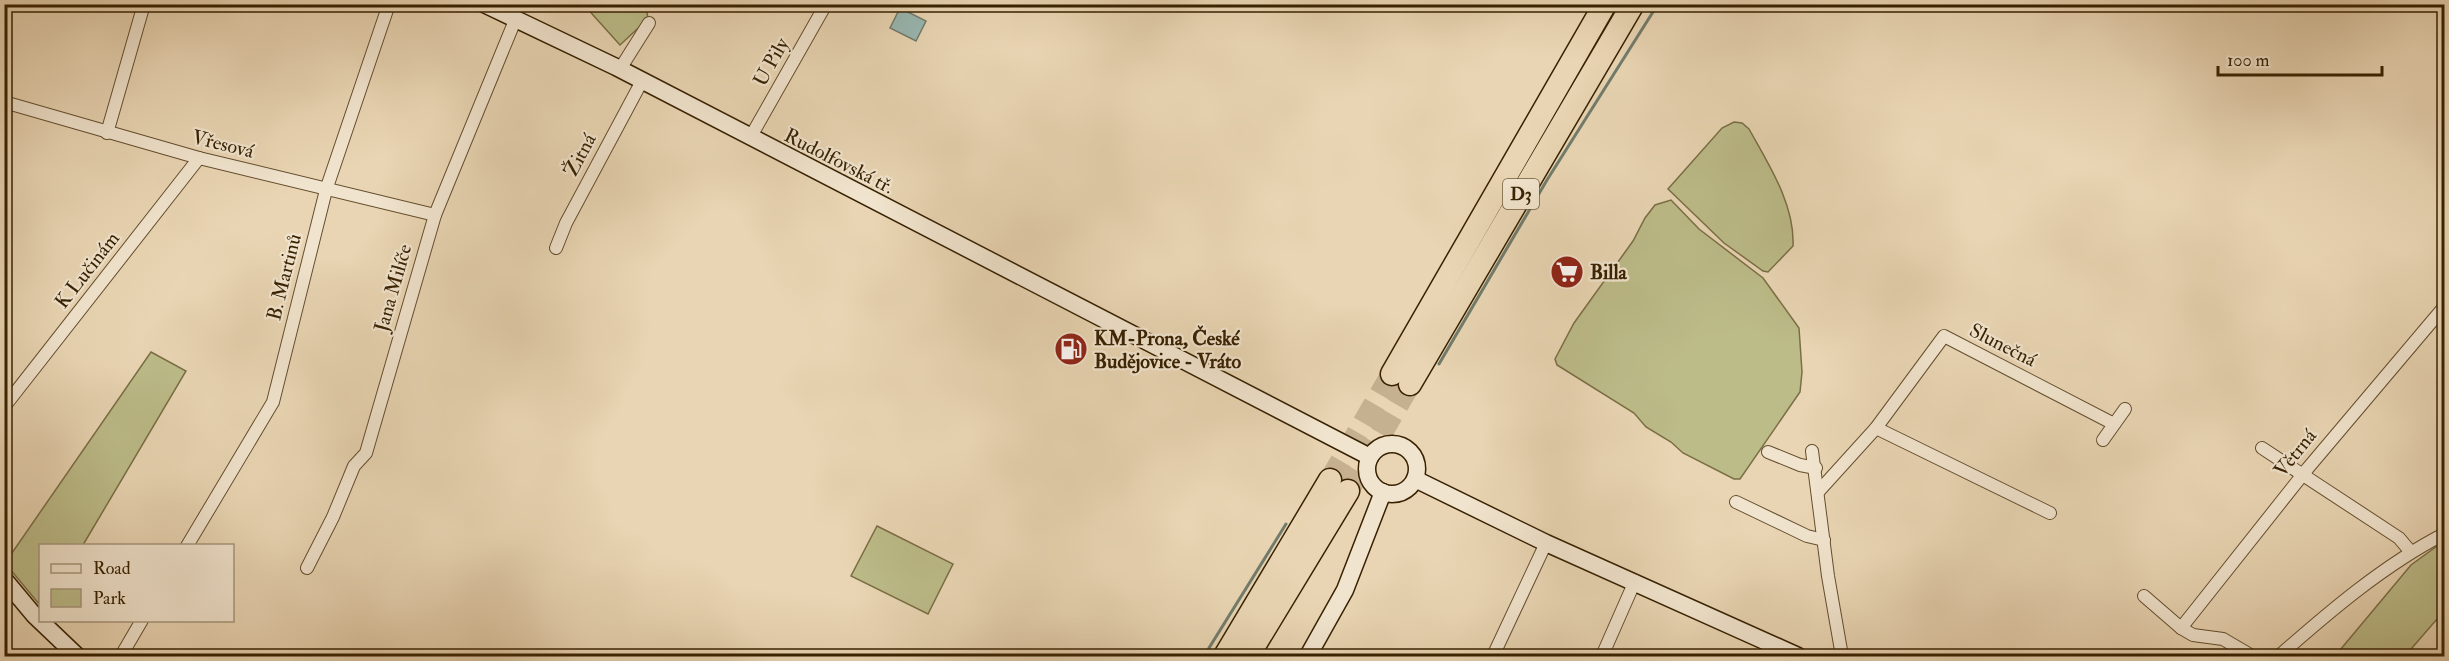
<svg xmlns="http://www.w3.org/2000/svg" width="2449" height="661" viewBox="0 0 2449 661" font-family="'IM FELL Double Pica',serif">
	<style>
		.green { fill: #bcbc89; stroke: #7a6e45; stroke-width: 1.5 }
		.water { fill: #99b8b3; stroke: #727c6c; stroke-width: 1.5 }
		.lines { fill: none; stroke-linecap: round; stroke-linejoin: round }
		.stream { stroke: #727c6c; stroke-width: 3 }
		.highway-tunnel { stroke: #c5b18f; stroke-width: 22; stroke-dasharray: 22 11; stroke-linecap: butt }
		.street-casing { stroke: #644e2e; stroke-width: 14 }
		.secondary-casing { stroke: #372101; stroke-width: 19 }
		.highway-casing { stroke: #372101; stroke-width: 25 }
		.street { stroke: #f1e4ce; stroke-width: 12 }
		.secondary { stroke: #f1e4ce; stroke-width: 16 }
		.highway { stroke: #e9d5b3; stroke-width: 22 }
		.labels { text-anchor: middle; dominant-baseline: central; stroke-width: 4.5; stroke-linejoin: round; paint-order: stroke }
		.shield { fill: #f1e4ce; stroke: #6f5c3e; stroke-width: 1.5 }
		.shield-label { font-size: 18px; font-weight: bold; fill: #372101 }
		.street-label { font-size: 20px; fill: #372101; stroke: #f1e4ce }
		.poi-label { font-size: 20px; font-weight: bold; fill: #372101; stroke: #f1e4ce; text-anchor: start }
	</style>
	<rect width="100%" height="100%" fill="#e9d5b3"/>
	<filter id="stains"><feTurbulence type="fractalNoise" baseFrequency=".00333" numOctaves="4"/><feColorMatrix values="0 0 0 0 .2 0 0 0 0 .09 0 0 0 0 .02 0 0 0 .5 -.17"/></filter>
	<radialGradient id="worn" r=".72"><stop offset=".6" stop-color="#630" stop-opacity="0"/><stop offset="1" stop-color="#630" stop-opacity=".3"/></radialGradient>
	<g class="green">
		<polygon points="584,5 646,5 648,19 620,45"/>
		<path d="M1734 122 1742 123 1749 129C1769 165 1795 205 1793 246L1768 272 1763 271 1724 243 1668 189 1722 128Z"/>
		<polygon points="1671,200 1699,229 1763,278 1799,328 1802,372 1800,392 1740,479 1734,479 1683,453 1671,442 1646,427 1634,413 1557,365 1555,359 1574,323 1633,241 1645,218 1655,205"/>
		<polygon points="151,352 186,371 83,545 40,546 39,604 5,563"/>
		<polygon points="877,526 953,564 928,614 851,576"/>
		<polygon points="2444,541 2444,611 2405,656 2335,656 2411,565"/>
	</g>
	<polygon class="water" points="900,8 926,21 916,41 890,28"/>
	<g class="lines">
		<g class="stream">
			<polyline points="1439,364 1547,180 1658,4"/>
			<polyline points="1204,656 1286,524"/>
		</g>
		<g class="highway-tunnel">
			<polyline points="1330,480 1392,374"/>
			<polyline points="1348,491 1410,384"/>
		</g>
		<defs>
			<g id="street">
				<polyline points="620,69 649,23"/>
				<polyline points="4,102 199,158 435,215"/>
				<polyline points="107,133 144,4"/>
				<polyline points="750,138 826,4"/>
				<polyline points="556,248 566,223 642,81"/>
				<polyline points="4,407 199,158"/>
				<polyline points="1876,428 2050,513"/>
				<polyline points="2103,440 2125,409"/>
				<polyline points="2262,448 2399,538 2410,551"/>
				<polyline points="1812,451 1828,576 1842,656"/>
				<polyline points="1768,452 1800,465 1816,468"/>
				<polyline points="1818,492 1876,428 1944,336 2114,424"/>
				<polyline points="1736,502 1807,536 1824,540"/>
				<polyline points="187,546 273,402 326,190 389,4"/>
				<polyline points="307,568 333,517 354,466 366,453 435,215 516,18"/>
				<polyline points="2144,596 2181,628 2193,635 2223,639 2252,656"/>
				<polyline points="2181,628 2308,468 2444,307"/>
				<polyline points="121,656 142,620"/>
				<polyline points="1493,656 1546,543"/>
				<polyline points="1602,656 1635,581"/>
				<path d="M2279 656C2330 611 2384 565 2444 534"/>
			</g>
			<g id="secondary">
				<polyline points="484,4 616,67 1370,457"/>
				<circle cx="1392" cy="469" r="25"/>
				<polyline points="1415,479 1546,543 1798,656"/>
				<polyline points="4,579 34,615 77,656"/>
				<polyline points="1308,656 1345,590 1383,492"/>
			</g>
			<g id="highway">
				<polyline points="1392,374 1605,4"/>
				<polyline points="1410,384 1633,4"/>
				<polyline points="1225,656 1330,480"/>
				<polyline points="1248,656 1348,491"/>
			</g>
		</defs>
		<use href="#street" class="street-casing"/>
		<use href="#secondary" class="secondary-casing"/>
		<use href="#highway" class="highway-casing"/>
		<use href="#street" class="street"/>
		<use href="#secondary" class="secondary"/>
		<use href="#highway" class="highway"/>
	</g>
	<defs>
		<symbol id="supermarket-disc" viewBox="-11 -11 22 22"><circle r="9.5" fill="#8f2418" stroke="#f1e4ce"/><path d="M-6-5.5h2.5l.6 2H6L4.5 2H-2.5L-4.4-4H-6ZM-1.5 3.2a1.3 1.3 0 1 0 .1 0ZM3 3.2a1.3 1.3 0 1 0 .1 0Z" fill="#fff"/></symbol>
		<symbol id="fuel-disc" viewBox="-11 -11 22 22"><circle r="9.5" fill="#8f2418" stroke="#f1e4ce"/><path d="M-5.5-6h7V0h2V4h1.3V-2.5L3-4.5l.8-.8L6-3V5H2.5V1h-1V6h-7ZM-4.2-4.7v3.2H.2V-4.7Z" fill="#fff"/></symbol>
	</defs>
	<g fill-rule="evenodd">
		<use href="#supermarket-disc" x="1548" y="253" width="38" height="38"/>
		<use href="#fuel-disc" x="1052" y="330" width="38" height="38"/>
	</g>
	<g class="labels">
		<rect class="shield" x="1503" y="179" width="36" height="30" rx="4.5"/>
		<g class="shield-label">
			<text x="1521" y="194">D3</text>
		</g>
		<g class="street-label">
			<text transform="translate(771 62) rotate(-61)">U Pily</text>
			<text transform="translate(223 144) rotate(14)">Vřesová</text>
			<text transform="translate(580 155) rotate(-62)">Žitná</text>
			<text transform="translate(839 161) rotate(27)">Rudolfovská tř.</text>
			<text transform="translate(87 270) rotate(-52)">K Lučinám</text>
			<text transform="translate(284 277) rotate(-76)">B. Martinů</text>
			<text transform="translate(393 288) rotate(-74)">Jana Milíče</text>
			<text transform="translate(2003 345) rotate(27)">Slunečná</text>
			<text transform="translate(2295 453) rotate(-51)">Větrná</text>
		</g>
		<g class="poi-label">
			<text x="1590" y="272">Billa</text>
			<text x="1094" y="338">KM-Prona, České<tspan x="1094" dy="23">Budějovice - Vráto</tspan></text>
		</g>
	</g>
	<rect width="2449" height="661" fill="none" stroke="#e9d5b3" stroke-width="24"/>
	<rect x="6" y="6" width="2437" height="649" fill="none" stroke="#372101" stroke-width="3"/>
	<rect x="12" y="12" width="2425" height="637" fill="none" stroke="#372101" stroke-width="1.5"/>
	<rect x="39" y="544" width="195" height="78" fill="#f1e4ce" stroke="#a7967c" stroke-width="1.5"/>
	<rect x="51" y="564" width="30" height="9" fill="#f1e4ce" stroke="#a7967c" stroke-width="1.5"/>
	<text x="93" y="574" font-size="18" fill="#372101">Road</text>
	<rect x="51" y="589" width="30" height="18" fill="#bcbc89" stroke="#a7967c" stroke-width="1.5"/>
	<text x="93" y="604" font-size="18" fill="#372101">Park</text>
	<path d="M2218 66v9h164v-9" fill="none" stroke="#372101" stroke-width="3"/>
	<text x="2227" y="66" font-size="18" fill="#372101" stroke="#f1e4ce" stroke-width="4.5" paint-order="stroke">100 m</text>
	<rect width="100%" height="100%" filter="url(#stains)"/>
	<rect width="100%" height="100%" fill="url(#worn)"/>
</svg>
